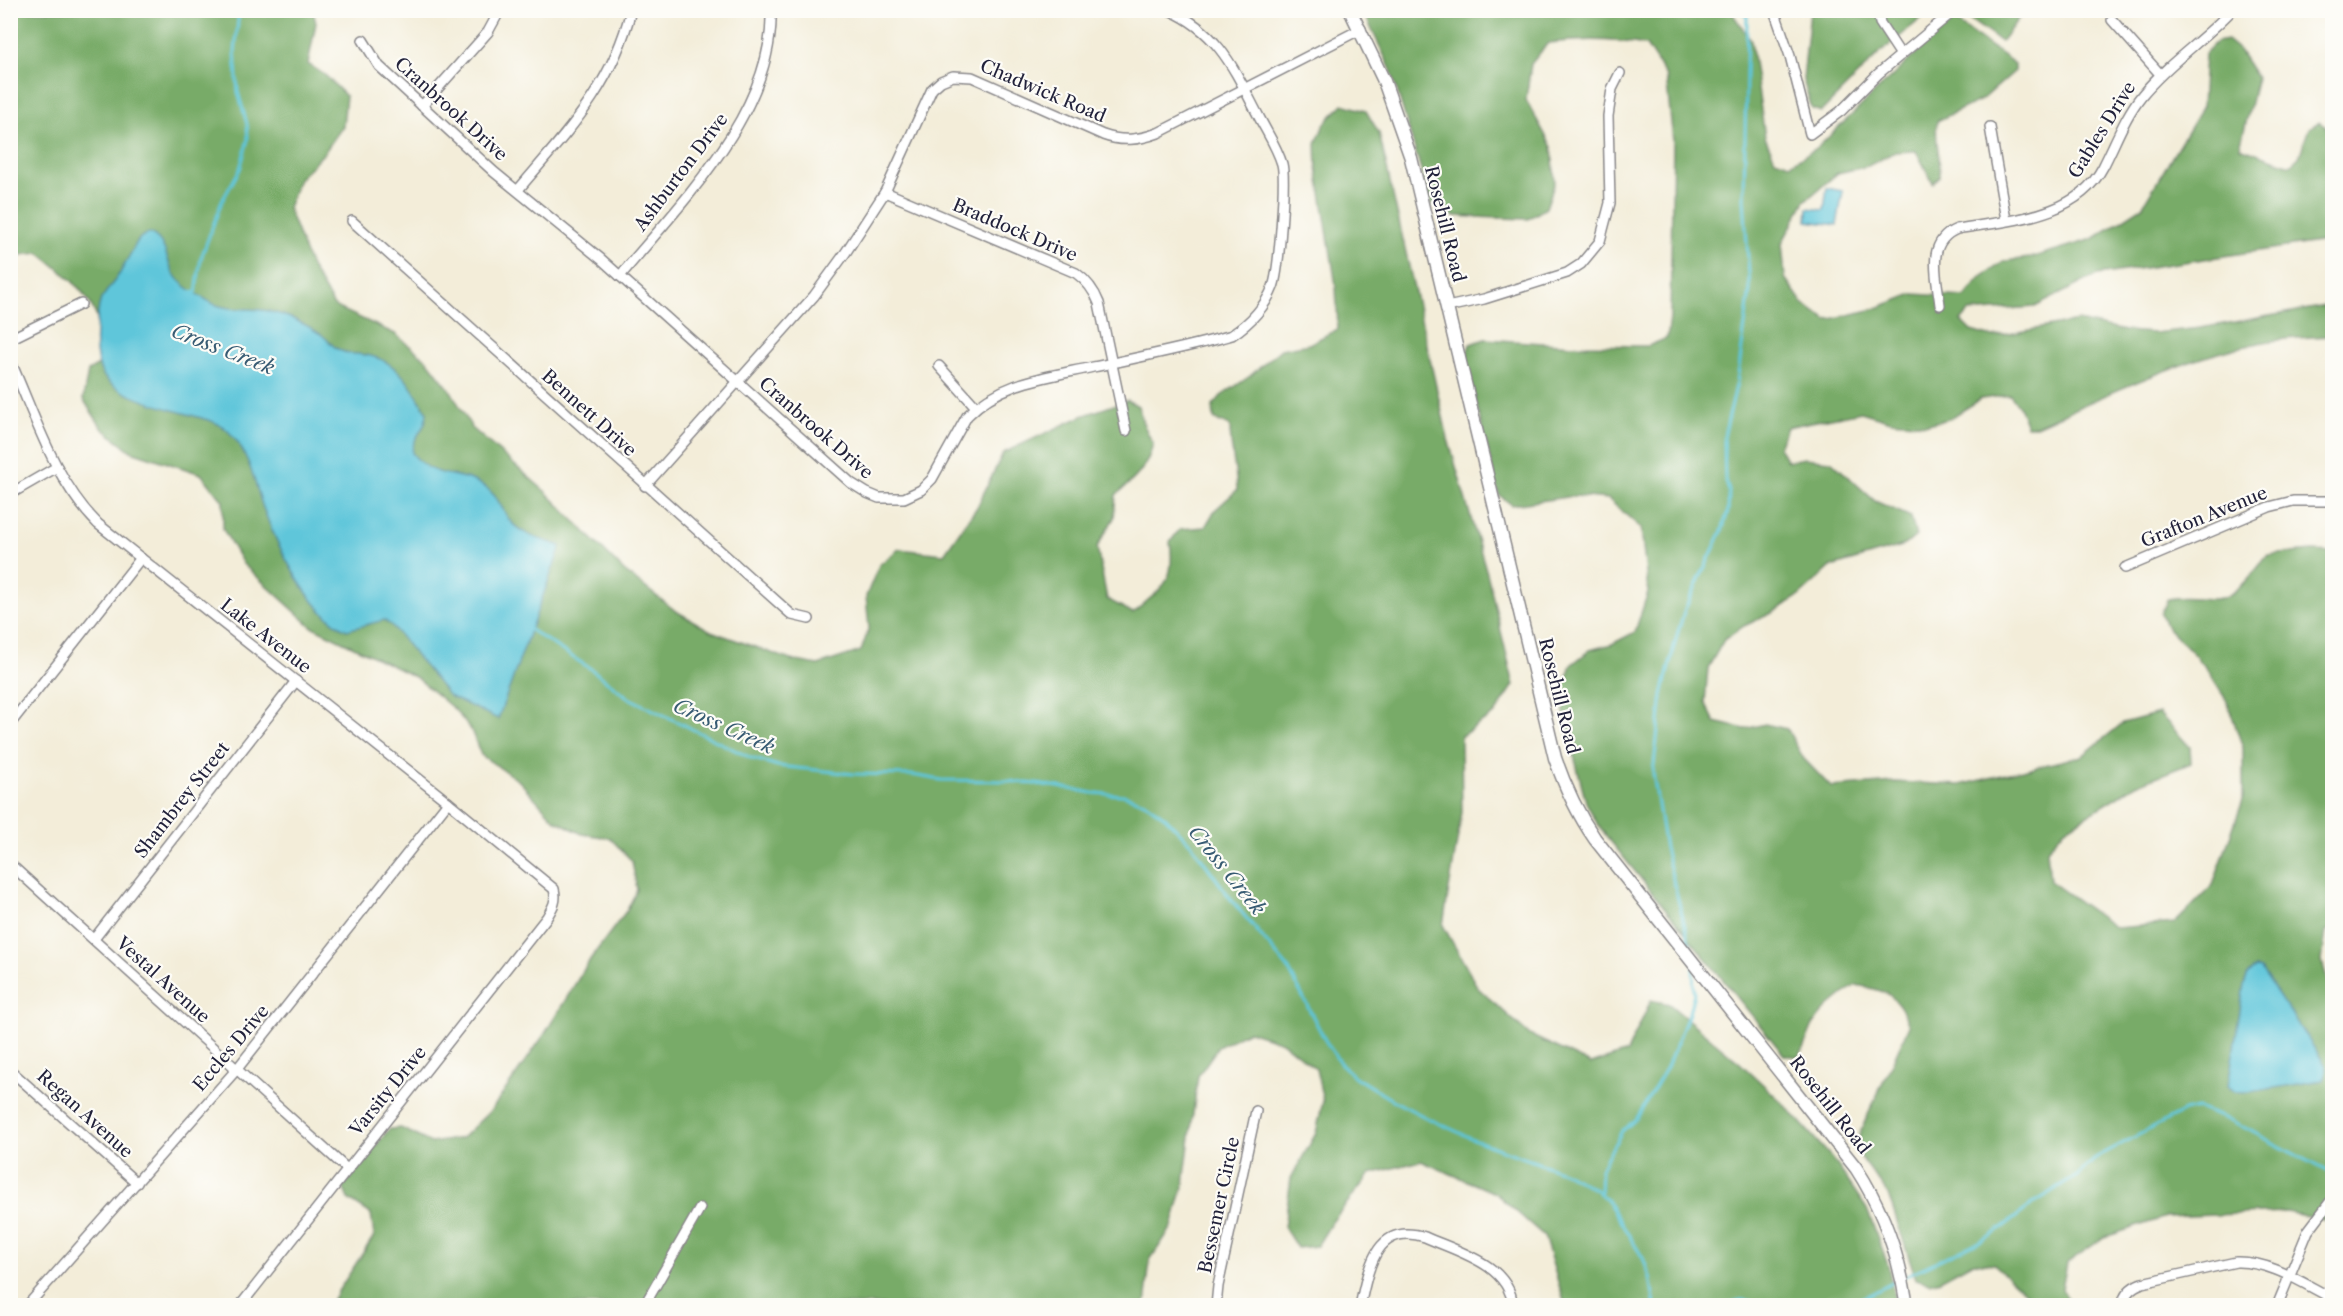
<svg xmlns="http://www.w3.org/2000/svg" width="2343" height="1316" viewBox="0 0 2343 1316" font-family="'Libre Caslon Text',serif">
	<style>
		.forest { fill: #78ab67; stroke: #4d6651; stroke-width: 1.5 }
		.water { fill: #5ec6da; stroke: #40748a; stroke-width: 1.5 }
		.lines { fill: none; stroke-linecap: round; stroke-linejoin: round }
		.stream { stroke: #5ec6da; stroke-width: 3 }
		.minor-casing { stroke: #8a888a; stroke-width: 12 }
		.secondary-casing { stroke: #8a888a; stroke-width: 15 }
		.minor { stroke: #fff; stroke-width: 9 }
		.secondary { stroke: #fff; stroke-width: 12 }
		.labels { text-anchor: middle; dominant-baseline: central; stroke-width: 4.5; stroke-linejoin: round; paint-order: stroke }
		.street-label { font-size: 18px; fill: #22223b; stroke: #fdfcf7 }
		.water-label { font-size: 20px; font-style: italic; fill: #375b73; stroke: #fdfcf7 }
	</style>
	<rect width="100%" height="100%" fill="#fdfcf7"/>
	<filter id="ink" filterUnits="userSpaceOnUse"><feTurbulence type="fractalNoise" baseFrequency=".0167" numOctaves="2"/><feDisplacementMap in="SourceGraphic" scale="12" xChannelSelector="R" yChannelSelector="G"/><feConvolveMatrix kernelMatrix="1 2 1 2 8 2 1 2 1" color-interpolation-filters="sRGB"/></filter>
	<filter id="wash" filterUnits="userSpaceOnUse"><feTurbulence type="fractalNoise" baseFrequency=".008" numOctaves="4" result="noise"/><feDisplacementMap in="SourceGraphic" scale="24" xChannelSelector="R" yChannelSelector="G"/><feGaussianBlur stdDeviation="1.35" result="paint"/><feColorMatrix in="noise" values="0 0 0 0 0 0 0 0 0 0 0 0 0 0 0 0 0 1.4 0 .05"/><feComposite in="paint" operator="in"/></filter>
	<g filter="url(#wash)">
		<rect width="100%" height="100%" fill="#f3edd9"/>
		<g class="forest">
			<polygon points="1960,10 2024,11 2001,42 1959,12"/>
			<path d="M10 11H313L316 23 308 64 325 75 346 96 343 126 324 153 299 179 288 208 311 267 334 306 395 334 427 360 451 391 472 428 546 492 624 571 676 611 711 631 791 660 818 665 861 651 869 628 866 596 879 565 899 549 944 554 977 507 1003 453 1082 416 1128 400 1138 406 1143 423 1153 444C1147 469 1135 479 1116 495L1114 518 1097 547 1107 599 1133 613C1162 587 1176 584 1170 542L1180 529 1205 527 1215 510 1237 490C1236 468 1230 448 1230 426L1214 419 1213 406 1221 396 1250 376 1281 349 1309 344 1338 329 1336 286 1317 168 1316 143 1325 123 1343 104 1366 111 1379 133 1448 439 1487 573 1514 685 1495 714 1461 736 1462 812 1443 925 1478 988 1530 1035 1591 1064 1627 1052 1651 1000 1669 1004 1740 1063 1783 1103 1833 1159 1867 1209 1888 1265 1896 1305H1565L1544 1236 1495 1193 1421 1161 1370 1174 1332 1222 1317 1246 1297 1248 1284 1227 1291 1178 1316 1133 1323 1101 1316 1069 1282 1042 1249 1031 1218 1047 1198 1076 1184 1183 1172 1227 1150 1260 1145 1305H329L374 1236 371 1214 348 1199 343 1187 389 1129 401 1128 431 1143 462 1138 492 1109 544 1035 591 958 627 910 637 890 632 861 610 838 582 834 555 820 519 781 481 755 471 730 455 710 417 678 311 626 243 564 223 529V501L201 474 131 451 102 428 83 399 88 371 106 361C102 305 81 286 39 253L11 256Z"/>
			<path d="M1363 11H1731L1751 41 1765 137 1775 159 1790 164 1817 148 1952 19 2015 64V71L1983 99 1937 121C1934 140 1941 157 1940 177L1933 183 1916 151 1895 152 1868 166 1838 173 1805 201 1782 243 1785 278 1804 305 1827 320 1874 309 1913 294 1965 297 1980 278 2005 261 2030 258 2093 239 2142 207 2202 107 2205 53 2216 42 2227 40 2239 50 2257 78 2240 147 2290 165 2299 157 2309 128 2319 122 2331 131 2332 135V240L2097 275 2035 307 1969 312 1961 321 1971 331 1993 337 2078 321 2125 331 2155 333 2200 328 2332 305V336C2308 337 2283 338 2259 343 2181 359 2109 394 2036 426H2027L2019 406 2010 395 1981 399 1949 419 1927 424 1891 421 1861 412 1787 427 1779 447 1787 461 1805 458 1831 461 1875 501 1911 517 1916 536 1905 545 1831 567 1799 596 1772 613 1744 626 1724 640 1708 668 1705 702 1715 722 1745 729 1765 724 1787 729 1804 759 1831 787 1894 782 1960 785 2082 756 2123 723 2159 713 2190 747 2191 763 2136 785 2065 829 2047 850 2050 881 2116 928 2175 923 2213 885 2243 800V748L2227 701 2203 664 2166 626 2161 613 2168 599C2184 595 2199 599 2215 599 2236 599 2256 569 2268 555L2312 551 2332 552V928L2326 931 2322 961 2329 986 2332 988V1222L2287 1212 2166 1217 2105 1237 2067 1263 2062 1289 2068 1300 2084 1305H2039L1994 1264 1973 1262 1940 1280 1929 1283 1916 1279 1888 1194 1855 1149 1860 1132 1909 1026C1898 994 1887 991 1856 985 1840 996 1823 1009 1813 1025 1808 1035 1805 1047 1799 1057L1784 1055 1599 827 1586 802 1565 721 1562 690 1571 665 1590 650 1612 644 1635 632 1648 592 1641 528 1608 499 1575 496 1512 505 1499 495 1465 359 1470 344 1485 339 1573 345 1648 346 1667 338 1670 318 1673 141 1666 76 1646 45C1613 39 1581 39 1548 43L1531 64 1526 100 1552 147 1555 182 1546 208 1528 219 1498 218 1453 216 1431 203 1391 70Z"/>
			<polygon points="1810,11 1930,11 1878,55 1821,112 1812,109 1803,80"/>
		</g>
		<g class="water">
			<polygon points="1827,188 1843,191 1837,225 1807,221 1808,208 1824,210"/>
			<path d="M149 233C166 239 166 260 174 274 181 286 199 295 210 302 228 312 249 307 268 311 288 315 306 324 322 335 327 339 331 344 336 348 350 357 357 352 371 356 400 363 413 389 427 413 426 431 412 436 412 453 435 482 456 469 482 485 496 493 500 505 508 518 519 535 543 540 561 546L498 719 449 696 392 626 384 620 347 630C309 613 276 544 262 505 254 480 248 450 228 431 218 421 204 419 191 415 169 409 112 395 102 373 92 355 96 326 99 306L101 299 120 273 137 242 141 237Z"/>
			<polygon points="2256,968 2261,969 2325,1064 2327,1069 2323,1080 2243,1093 2235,1092 2228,1086 2244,985 2248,974"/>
		</g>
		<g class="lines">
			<g class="stream">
				<polyline points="192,292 196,293 201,258 222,201 240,169 248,139 247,124 238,92 235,52 239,10"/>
				<polyline points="529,629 591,669 629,698 751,758 778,766 854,774 912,775 941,780 1008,781 1053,786 1093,793 1123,795 1144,802 1165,817 1192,845 1233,902 1288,968 1325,1040 1340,1063 1355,1077 1392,1100 1429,1119 1480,1142 1563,1172 1596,1190 1607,1200 1643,1258 1650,1277 1655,1306"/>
				<polyline points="1692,954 1665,848 1653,773 1662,695 1677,635 1685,609 1722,531 1728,511 1729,491 1725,479 1724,437 1737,382 1750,289 1744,199 1747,16 1741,10"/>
				<polyline points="1600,1194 1601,1169 1607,1157 1622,1131 1637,1118 1667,1067 1681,1033 1689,1013 1694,993 1693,969"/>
				<polyline points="1905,1276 1991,1236 2037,1201 2077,1176 2097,1157 2184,1111 2197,1108 2232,1121 2332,1174"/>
				<polyline points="1721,1306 1741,1300 1791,1306"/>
				<polyline points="1838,1306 1861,1299 1900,1279"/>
			</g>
		</g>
	</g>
	<g filter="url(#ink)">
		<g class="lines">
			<defs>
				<g id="minor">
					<polyline points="1774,10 1790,56 1810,134 1841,111 1878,74 1955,10"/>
					<polyline points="1877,10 1880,23 1901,55"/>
					<polyline points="2112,20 2160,74"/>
					<path d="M363 40 379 66 494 172 601 259 851 483 867 493 879 498H904L921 490 932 479 967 416C1001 381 1048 377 1093 367 1140 357 1187 348 1232 335 1250 323 1265 307 1273 287 1279 272 1286 179 1282 164 1277 147 1266 131 1258 115 1234 69 1219 32 1169 10"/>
					<polyline points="422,106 488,32 500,10"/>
					<polyline points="1990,127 2006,220"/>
					<path d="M518 190C567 132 612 87 631 10"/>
					<path d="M885 192 1076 273C1087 281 1094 290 1099 303L1126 431"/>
					<polyline points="352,221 792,615 809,619"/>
					<path d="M620 276C680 204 775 111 771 10"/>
					<path d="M1940 305C1937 277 1925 242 1957 229 2007 220 2076 219 2103 167 2115 144 2125 116 2142 95 2168 63 2204 40 2232 10"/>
					<polyline points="1447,307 1484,299 1567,273 1581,264 1600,241 1610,203 1608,116 1612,89 1620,73"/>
					<polyline points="10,339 81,304"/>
					<path d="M10 360C35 416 54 480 98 524L448 802 554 889C557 901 553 907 547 917L240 1306"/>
					<polyline points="939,366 976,407"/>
					<path d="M645 486 814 296 846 252 885 192 932 89 941 81 953 76 972 77 1103 135C1122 142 1139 140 1158 133L1361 29"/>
					<polyline points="10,494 57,467"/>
					<polyline points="2125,568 2269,507 2293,501 2332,501"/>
					<polyline points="10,724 141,558"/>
					<polyline points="10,864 347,1169"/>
					<polyline points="94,939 296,681"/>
					<polyline points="10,1070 137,1183"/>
					<polyline points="27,1306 237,1069 448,802"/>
					<polyline points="644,1306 700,1208"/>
					<polyline points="1216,1306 1218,1286 1256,1111"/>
					<path d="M1360 1306C1368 1271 1375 1221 1425 1237 1458 1252 1509 1264 1513 1306"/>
					<path d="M2122 1306C2124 1294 2131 1287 2142 1283L2236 1262C2271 1261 2302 1283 2332 1298"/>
					<polyline points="2277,1306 2308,1231 2330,1202"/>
				</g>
				<path id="secondary" d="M1350 10 1384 81 1411 158 1555 758C1565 787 1577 813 1595 839L1856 1168C1884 1211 1899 1255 1907 1306"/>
			</defs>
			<use href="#minor" class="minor-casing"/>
			<use href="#secondary" class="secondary-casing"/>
			<use href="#minor" class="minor"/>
			<use href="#secondary" class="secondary"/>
		</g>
	</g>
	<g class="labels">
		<g class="street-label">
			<text transform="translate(1043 91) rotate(23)">Chadwick Road</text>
			<text transform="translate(451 109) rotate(42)">Cranbrook Drive</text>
			<text transform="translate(2102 130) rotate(-58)">Gables Drive</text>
			<text transform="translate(681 172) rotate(-53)">Ashburton Drive</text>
			<text transform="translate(1445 224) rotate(76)">Rosehill Road</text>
			<text transform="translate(1015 230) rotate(23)">Braddock Drive</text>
			<text transform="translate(589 413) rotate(42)">Bennett Drive</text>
			<text transform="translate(816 428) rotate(41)">Cranbrook Drive</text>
			<text transform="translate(2204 517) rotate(-22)">Grafton Avenue</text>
			<text transform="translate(266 636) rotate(38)">Lake Avenue</text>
			<text transform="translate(1559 696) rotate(76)">Rosehill Road</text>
			<text transform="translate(182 800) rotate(-52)">Shambrey Street</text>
			<text transform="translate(163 980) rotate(42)">Vestal Avenue</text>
			<text transform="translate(231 1048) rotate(-50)">Eccles Drive</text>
			<text transform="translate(388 1091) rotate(-51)">Varsity Drive</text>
			<text transform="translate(1830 1105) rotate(52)">Rosehill Road</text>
			<text transform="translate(85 1114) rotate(42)">Regan Avenue</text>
			<text transform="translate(1219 1205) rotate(-78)">Bessemer Circle</text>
		</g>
		<g class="water-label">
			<text transform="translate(223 349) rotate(21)">Cross Creek</text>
			<text transform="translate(724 726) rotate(24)">Cross Creek</text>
			<text transform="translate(1227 870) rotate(51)">Cross Creek</text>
		</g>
	</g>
	<rect width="2343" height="1316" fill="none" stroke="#fdfcf7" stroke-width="36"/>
</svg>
